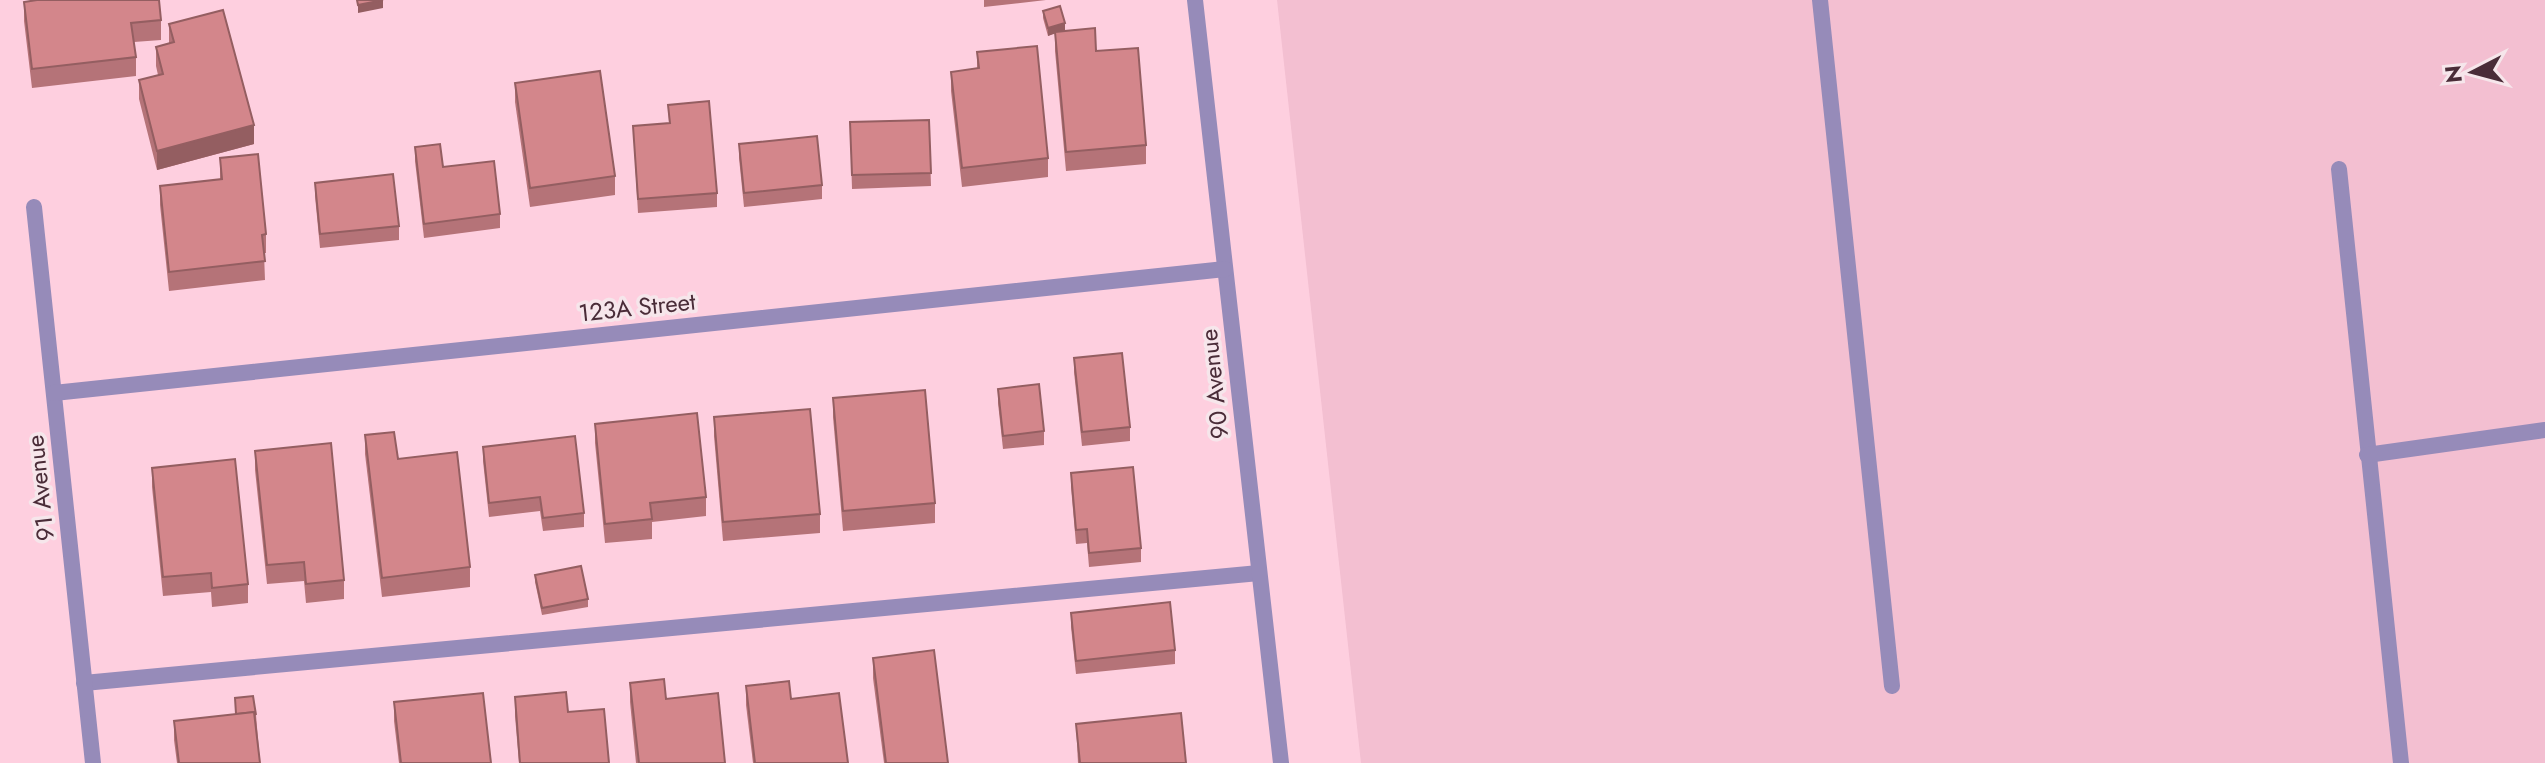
<svg xmlns="http://www.w3.org/2000/svg" width="2545" height="763" viewBox="0 0 2545 763" font-family="Jost,sans-serif">
	<style>
		.built { fill: #f3bfd1 }
		.lines { fill: none; stroke-linecap: round; stroke-linejoin: round }
		.lane { stroke: #968bb9; stroke-width: 16 }
		.street { stroke: #968bb9; stroke-width: 16 }
		.wall { fill: #b57378 }
		.shaded-wall { fill: #945e61 }
		.building { fill: #d3868b; stroke: #945e61; stroke-width: 2 }
		.labels { text-anchor: middle; dominant-baseline: central; stroke-width: 7; stroke-linejoin: round; paint-order: stroke }
		.street-label { font-size: 24px; fill: #4a2c38; stroke: #f6e6eb }
	</style>
	<rect width="100%" height="100%" fill="#fecfdf"/>
	<polygon class="built" points="1277,0 2545,0 2545,763 1361,763"/>
	<g class="lines">
		<g class="lane">
			<polyline points="1820,0 1892,686"/>
			<polyline points="2339,169 2401,763"/>
			<polyline points="2367,455 2545,430"/>
			<polyline points="84,683 1259,573"/>
		</g>
		<g class="street">
			<polyline points="1195,0 1281,763"/>
			<polyline points="34,207 93,763"/>
			<polyline points="54,393 1225,269"/>
		</g>
	</g>
	<g class="wall">
		<polygon points="984,0 1046,0 984,7"/>
		<polygon points="24,2 161,20 161,40 134,42 136,57 136,76 32,88 24,21"/>
		<polygon points="1043,11 1065,30 1096,51 1146,145 1146,164 1066,171 1055,51 1055,33 1048,36 1043,18"/>
		<polygon points="169,24 254,144 157,170 139,99 139,80 158,75 156,66 156,47 169,44"/>
		<polygon points="977,52 1048,158 1048,177 962,187 951,91 951,72 977,68"/>
		<polygon points="515,83 615,176 615,195 530,207 515,102"/>
		<polygon points="668,105 717,193 717,207 638,213 633,126 669,123"/>
		<polygon points="929,120 931,186 852,189 850,122"/>
		<polygon points="739,144 822,185 822,199 744,207 739,158"/>
		<polygon points="415,147 443,167 500,214 500,228 424,238 415,161"/>
		<polygon points="220,158 266,234 266,253 264,253 265,280 169,291 160,205 160,186 220,179"/>
		<polygon points="315,183 399,226 399,240 320,248 315,196"/>
		<polygon points="1074,358 1130,427 1130,441 1082,446 1074,372"/>
		<polygon points="998,389 1044,431 1044,445 1003,449 998,403"/>
		<polygon points="833,398 935,503 935,523 843,531 833,417"/>
		<polygon points="714,417 820,514 820,533 723,541 714,436"/>
		<polygon points="595,424 706,497 706,516 652,522 652,539 605,543 595,443"/>
		<polygon points="365,435 398,459 470,567 470,587 382,597 365,454"/>
		<polygon points="483,447 584,513 584,527 543,531 540,511 489,517 483,461"/>
		<polygon points="255,451 344,580 344,599 306,603 304,581 267,584 255,470"/>
		<polygon points="152,468 248,584 248,603 212,607 211,592 163,596 152,487"/>
		<polygon points="1071,473 1141,548 1141,562 1089,567 1087,543 1076,544 1071,487"/>
		<polygon points="535,575 588,599 588,607 542,615 535,582"/>
		<polygon points="1071,613 1175,650 1175,664 1076,674 1071,627"/>
		<polygon points="873,658 948,763 884,763 873,678"/>
		<polygon points="630,683 666,699 725,763 636,763 630,702"/>
		<polygon points="746,686 791,699 848,763 753,763 746,705"/>
		<polygon points="515,697 568,712 609,763 519,763 515,716"/>
		<polygon points="235,698 256,715 260,763 177,763 174,740 174,721 236,714"/>
		<polygon points="394,702 491,763 399,763 394,721"/>
		<polygon points="1076,724 1186,763 1078,763"/>
	</g>
	<g class="shaded-wall">
		<polygon points="383,0 383,8 358,13 358,5"/>
		<polygon points="1065,23 1065,30 1048,36 1048,28"/>
		<polygon points="254,125 254,144 157,170 157,151"/>
	</g>
	<g class="building">
		<polygon points="37,0 159,0 161,20 131,23 136,57 32,69 24,2"/>
		<polygon points="357,0 383,0 358,5"/>
		<polygon points="1060,6 1065,23 1048,28 1043,11"/>
		<polygon points="223,10 254,125 157,151 139,80 163,74 156,47 174,42 169,24"/>
		<polygon points="1095,28 1096,51 1138,48 1146,145 1066,152 1055,32"/>
		<polygon points="1037,46 1048,158 962,168 951,72 979,68 977,52"/>
		<polygon points="600,71 615,176 530,188 515,83"/>
		<polygon points="709,101 717,193 638,199 633,126 670,123 668,105"/>
		<polygon points="929,120 931,173 852,175 850,122"/>
		<polygon points="817,136 822,185 744,193 739,144"/>
		<polygon points="440,144 443,167 494,161 500,214 424,224 415,147"/>
		<polygon points="258,154 266,234 262,235 265,261 169,272 160,186 222,179 220,158"/>
		<polygon points="393,174 399,226 320,234 315,183"/>
		<polygon points="1122,353 1130,427 1082,432 1074,358"/>
		<polygon points="1039,384 1044,431 1003,436 998,389"/>
		<polygon points="925,390 935,503 843,511 833,398"/>
		<polygon points="810,409 820,514 723,522 714,417"/>
		<polygon points="697,413 706,497 650,503 652,519 605,524 595,424"/>
		<polygon points="394,432 398,459 457,452 470,567 382,578 365,435"/>
		<polygon points="575,436 584,513 543,518 540,497 489,503 483,447"/>
		<polygon points="331,443 344,580 306,584 304,562 267,565 255,451"/>
		<polygon points="235,459 248,584 212,588 211,573 163,577 152,468"/>
		<polygon points="1133,467 1141,548 1089,553 1087,529 1076,530 1071,473"/>
		<polygon points="581,566 588,599 542,608 535,575"/>
		<polygon points="1170,602 1175,650 1076,661 1071,613"/>
		<polygon points="934,650 948,763 886,763 873,658"/>
		<polygon points="664,679 666,699 718,693 725,763 639,763 630,683"/>
		<polygon points="789,681 791,699 839,693 848,763 755,763 746,686"/>
		<polygon points="566,692 568,712 604,709 609,763 520,763 515,697"/>
		<polygon points="483,693 491,763 401,763 394,702"/>
		<polygon points="253,696 256,715 254,712 236,714 235,698"/>
		<polygon points="254,712 260,763 179,763 174,721"/>
		<polygon points="1181,713 1186,763 1080,763 1076,724"/>
	</g>
	<g class="labels">
		<g class="street-label">
			<text transform="translate(637 307) rotate(-6)">123A Street</text>
			<text transform="translate(1214 384) rotate(-96)">90 Avenue</text>
			<text transform="translate(40 488) rotate(-96)">91 Avenue</text>
		</g>
	</g>
	<g transform="translate(2473 72) rotate(264)" stroke="#f6e6eb" stroke-width="6" paint-order="stroke">
	<path d="M0-6L14 30L0 20L-14 30Z" fill="#4a2c38"/>
	<text y="-12" font-size="22" font-weight="bold" text-anchor="middle" fill="#4a2c38">N</text>
	</g>
</svg>
